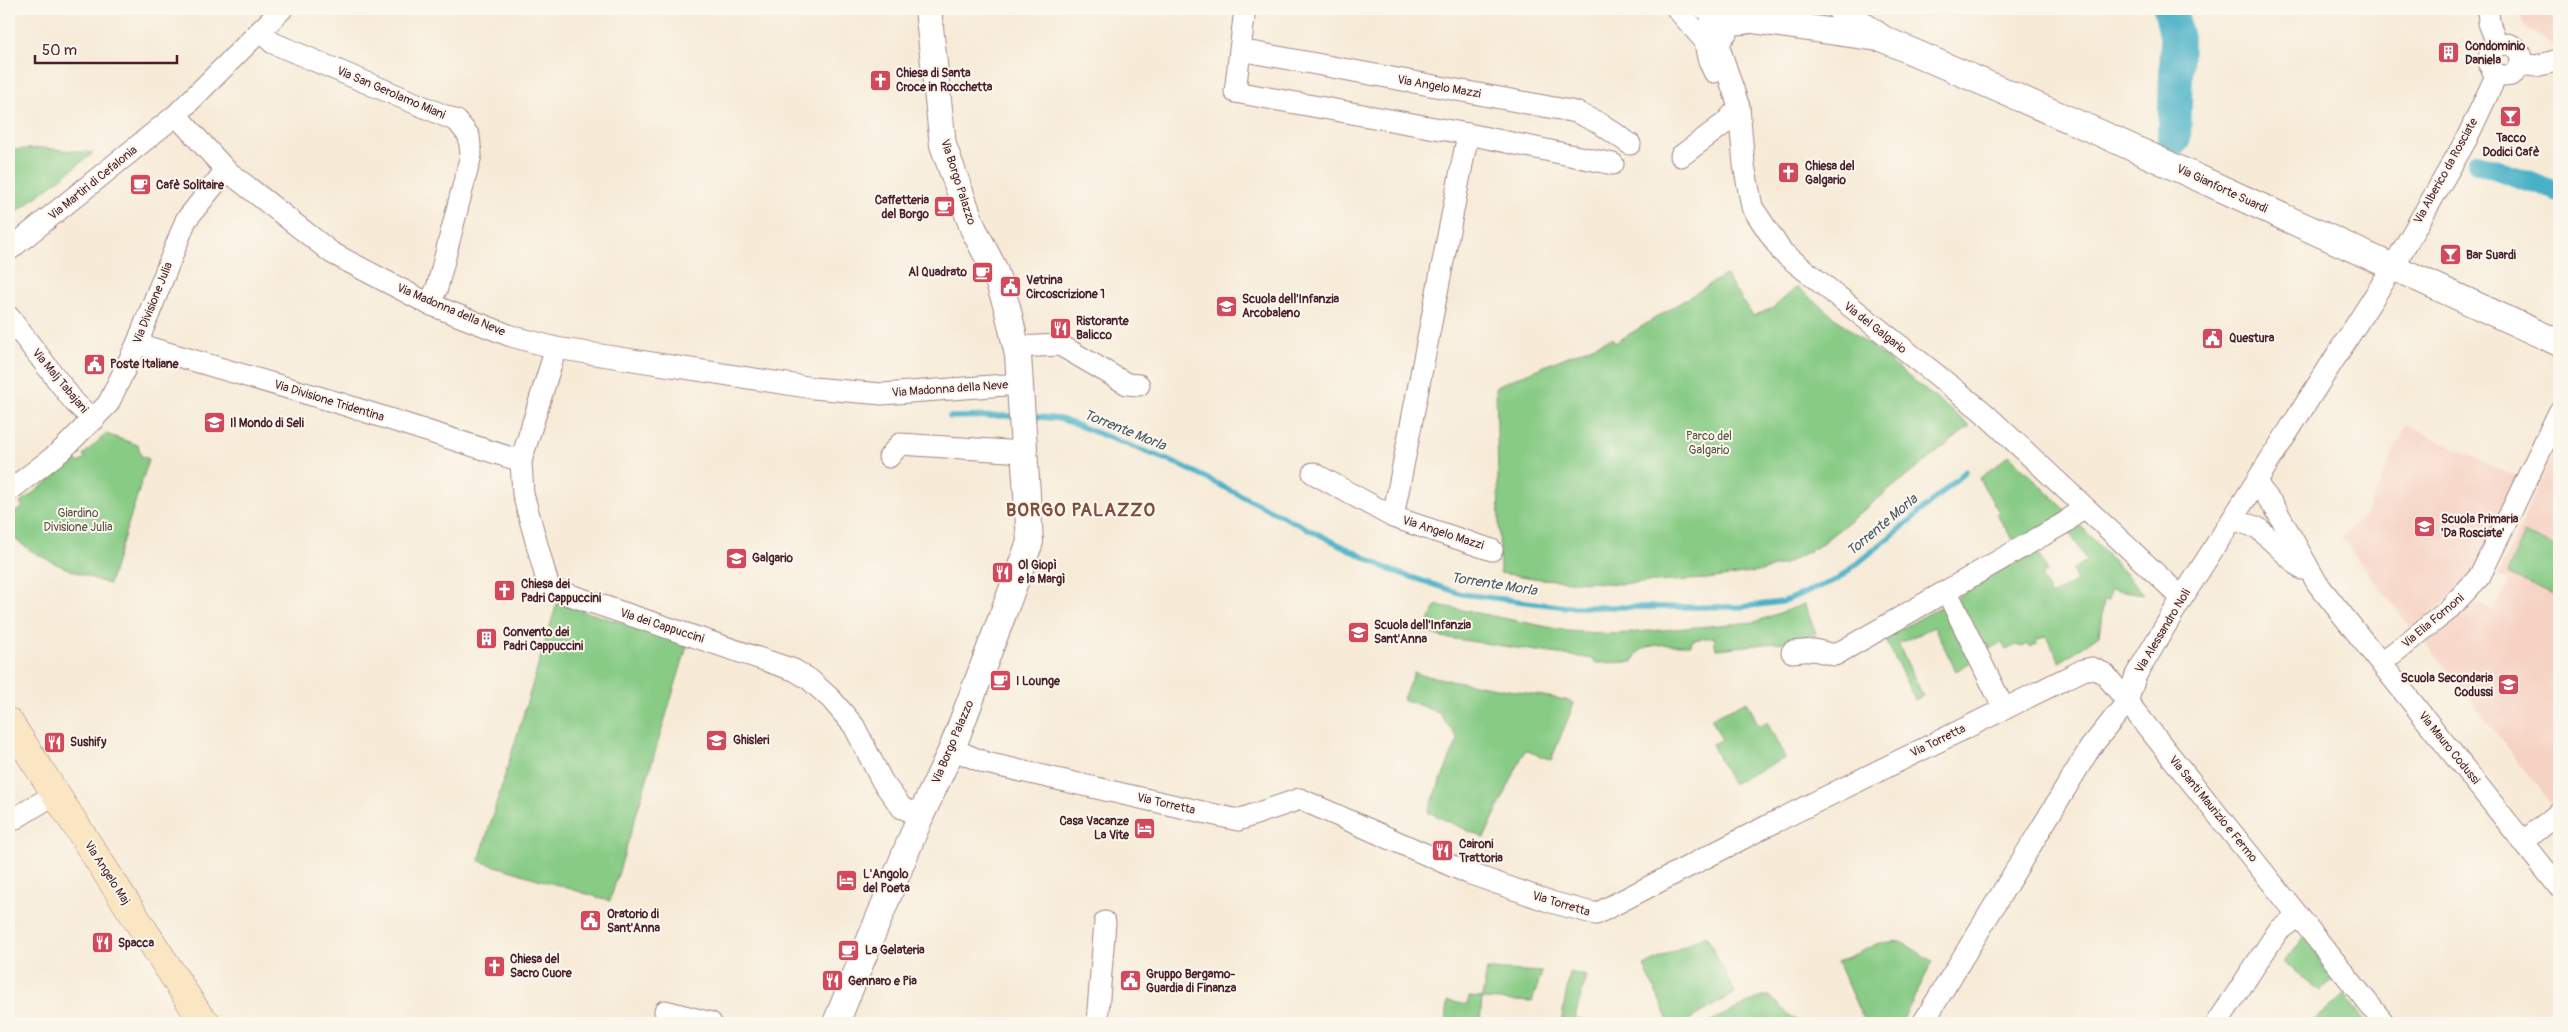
<svg xmlns="http://www.w3.org/2000/svg" width="2568" height="1032" viewBox="0 0 2568 1032" font-family="Pangolin,sans-serif">
	<style>
		.built { fill: #f6d2c3 }
		.green { fill: #87cb85; stroke: #687558 }
		.lines { fill: none; stroke-linecap: round; stroke-linejoin: round }
		.stream { stroke: #48b1c7; stroke-width: 5.5 }
		.canal { stroke: #48b1c7; stroke-width: 20 }
		.river { stroke: #48b1c7; stroke-width: 34 }
		.minor-casing { stroke: #a08582; stroke-width: 23 }
		.tertiary-casing { stroke: #a08582; stroke-width: 28 }
		.secondary-casing { stroke: #a08582; stroke-width: 29 }
		.minor { stroke: #fff; stroke-width: 21 }
		.tertiary { stroke: #fff; stroke-width: 26 }
		.secondary { stroke: #fbe6c4; stroke-width: 28 }
		.labels { text-anchor: middle; dominant-baseline: central; stroke-width: 4; stroke-linejoin: round; paint-order: stroke }
		.poi-label { font-size: 12px; font-weight: bold; fill: #4a1f2b; stroke: #fbf7ec; text-anchor: start }
		.street-label { font-size: 12px; fill: #4a1f2b; stroke: #fbf7ec }
		.park-label { font-size: 12px; fill: #5c5346; stroke: #fbf7ec }
		.water-label { font-size: 14px; font-style: italic; fill: #495969; stroke: #fbf7ec }
		.district-label { font-size: 18px; font-weight: bold; letter-spacing: 1px; fill: #7e4e3e; stroke: #fbf7ec }
	</style>
	<rect width="100%" height="100%" fill="#fbf7ec"/>
	<filter id="ink" filterUnits="userSpaceOnUse"><feTurbulence type="fractalNoise" baseFrequency=".02" numOctaves="2"/><feDisplacementMap in="SourceGraphic" scale="10" xChannelSelector="R" yChannelSelector="G"/><feConvolveMatrix kernelMatrix="1 2 1 2 8 2 1 2 1" color-interpolation-filters="sRGB"/></filter>
	<filter id="wash" filterUnits="userSpaceOnUse"><feTurbulence type="fractalNoise" baseFrequency=".0096" numOctaves="4" result="noise"/><feDisplacementMap in="SourceGraphic" scale="20" xChannelSelector="R" yChannelSelector="G"/><feGaussianBlur stdDeviation="1.12" result="paint"/><feColorMatrix in="noise" values="0 0 0 0 0 0 0 0 0 0 0 0 0 0 0 0 0 1.4 0 .05"/><feComposite in="paint" operator="in"/></filter>
	<g filter="url(#wash)">
		<rect width="100%" height="100%" fill="#f7ebd8"/>
		<g class="built">
			<polygon points="2520,9 2559,9 2559,50 2523,25"/>
			<polygon points="2406,425 2521,479 2476,572 2457,593 2411,628 2341,537 2365,516"/>
			<polygon points="2559,440 2559,797 2551,803 2426,643 2477,603 2495,611 2509,581 2498,576"/>
		</g>
		<g class="green">
			<polygon points="42,148 93,153 9,218 9,150"/>
			<polygon points="1725,275 1753,316 1773,308 1797,287 1970,426 1817,547 1784,564 1758,572 1707,579 1620,584 1540,579 1500,573 1496,386 1612,338 1615,343"/>
			<path d="M106 434 138 445 141 456 149 459 109 584C74 572 37 559 9 534V512L13 509 16 512 23 507 20 503 76 460 79 463 85 458 83 455Z"/>
			<polygon points="2009,455 2068,512 2015,543 1996,514 1999,512 1979,479"/>
			<polygon points="2081,526 2144,594 2110,589 2108,600 2104,600 2099,635 2060,662 2046,636 2036,640 2037,644 2030,647 2028,644 2022,647 2016,645 2006,650 2002,643 1983,652 1957,597 2035,549 2048,571 2041,576 2051,596 2077,581 2072,570 2087,561 2070,533"/>
			<polygon points="2524,533 2559,549 2559,597 2507,574"/>
			<polygon points="557,603 688,643 610,901 479,861"/>
			<path d="M1804 604 1816 633 1786 642 1716 649 1714 637 1692 640 1691 645C1672 646 1639 639 1633 662L1596 663 1593 659 1441 637 1424 631 1437 605 1568 631 1615 634 1755 622Z"/>
			<polygon points="1944,605 1971,662 1956,671 1934,627 1898,644 1923,696 1915,700 1885,638"/>
			<polygon points="1414,672 1421,675 1566,700 1574,704 1551,760 1525,750 1484,838 1428,812 1458,739 1439,713 1403,699"/>
			<polygon points="1747,701 1759,726 1767,722 1785,758 1732,784 1712,744 1722,740 1711,718"/>
			<polygon points="2308,934 2341,973 2320,991 2283,962"/>
			<polygon points="1706,935 1735,993 1683,1023 1670,1023 1644,966"/>
			<polygon points="1900,941 1933,961 1901,1023 1865,1023 1837,962 1881,943"/>
			<polygon points="1487,969 1542,972 1532,1002 1482,999 1480,1022 1502,1023 1445,1023 1447,1001 1467,1005 1469,997 1482,998"/>
			<polygon points="1570,972 1586,976 1575,1018 1604,1023 1561,1023"/>
			<polygon points="2344,994 2366,1023 2310,1023 2344,995"/>
			<polygon points="1763,996 1769,996 1792,1018 1802,1023 1707,1023"/>
		</g>
		<g class="lines">
			<g class="stream">
				<polyline points="1029,416 1061,419 1180,465 1390,570 1462,594 1567,607 1741,607 1782,602 1838,579 1911,520 1966,471"/>
				<polyline points="950,417 1014,416"/>
			</g>
			<polyline class="canal" points="2477,163 2559,192"/>
			<polyline class="river" points="2170,9 2177,39 2174,138"/>
		</g>
	</g>
	<g filter="url(#ink)">
		<g class="lines">
			<defs>
				<g id="minor">
					<polyline points="1245,9 1235,92 1468,134 1393,517"/>
					<polyline points="1677,9 1704,40"/>
					<path d="M1705 9 1715 12C1705 37 1701 47 1714 72"/>
					<polyline points="2488,9 2489,23 2498,46"/>
					<polyline points="1735,21 1720,41 1720,50 1739,107 1744,165 1752,207 1782,252 1982,411 2182,598"/>
					<polyline points="260,31 273,43 457,121 469,136 471,155 437,288 429,304"/>
					<circle cx="2505" cy="60" r="16"/>
					<polyline points="1240,50 1576,112 1601,124 1630,144"/>
					<polyline points="2520,64 2536,66 2559,60"/>
					<polyline points="176,115 226,170 332,253 429,304 511,336 556,348 813,388 882,394 1020,384"/>
					<polyline points="1468,134 1613,164"/>
					<polyline points="1681,156 1725,123 1739,107"/>
					<polyline points="9,250 176,115 282,9"/>
					<polyline points="9,317 75,403 94,420"/>
					<polyline points="137,344 339,403 521,461"/>
					<polyline points="1016,347 1060,345 1127,384 1139,385"/>
					<polyline points="556,348 521,461 523,494 549,588 794,670 809,679 831,699 854,726 882,781 902,808 921,815"/>
					<polyline points="889,457 900,444 1023,452"/>
					<polyline points="1313,473 1393,517 1492,550"/>
					<polyline points="2256,483 2274,506 2317,583 2559,887"/>
					<polyline points="9,491 61,451 108,404 137,344 186,220 226,170"/>
					<polyline points="2233,519 2258,528 2302,569"/>
					<polyline points="1947,592 2004,709"/>
					<polyline points="1792,652 1814,650 1835,655 2066,522 2083,507"/>
					<polyline points="2381,663 2446,612 2480,576 2559,412"/>
					<polyline points="952,749 986,763 1238,820 1300,799 1468,873 1551,902 1596,914 1765,827 2083,670 2092,668 2105,674 2384,1023"/>
					<polyline points="9,822 55,794"/>
					<polyline points="2524,841 2559,813"/>
					<polyline points="665,1011 711,1023"/>
					<polyline points="1097,1023 1105,922"/>
					<polyline points="1923,1023 2090,748 2127,702 2136,675 2182,598 2393,267 2466,140 2497,74"/>
					<polyline points="2217,1023 2278,931 2298,916"/>
				</g>
				<g id="tertiary">
					<path d="M1713 9C1723 26 1754 24 1767 11"/>
					<polyline points="1840,9 1883,39 2100,133 2559,343"/>
					<polyline points="1752,20 1878,38"/>
					<polyline points="836,1023 921,815 952,749 1030,542 1018,355 1007,307 994,269 973,228 943,145 928,9"/>
				</g>
				<polyline id="secondary" points="9,722 200,1017 207,1023"/>
			</defs>
			<use href="#minor" class="minor-casing"/>
			<use href="#tertiary" class="tertiary-casing"/>
			<use href="#secondary" class="secondary-casing"/>
			<use href="#minor" class="minor"/>
			<use href="#tertiary" class="tertiary"/>
			<use href="#secondary" class="secondary"/>
		</g>
	</g>
	<defs>
		<symbol id="building-square" viewBox="-11 -11 22 22"><rect x="-9" y="-9" width="18" height="18" rx="4" fill="#d1495b" stroke="#fbf7ec"/><path d="M-4-6H4V6H1V3H-1V6H-4ZM-2.5-4.3h1.7v1.8h-1.7ZM.8-4.3h1.7v1.8H.8ZM-2.5-1h1.7V.8h-1.7ZM.8-1h1.7V.8H.8Z" fill="#fff"/></symbol>
		<symbol id="church-square" viewBox="-11 -11 22 22"><rect x="-9" y="-9" width="18" height="18" rx="4" fill="#d1495b" stroke="#fbf7ec"/><path d="M-1.2-6h2.4v3.5h3.3v2.4h-3.3V6h-2.4V-.1h-3.3v-2.4h3.3Z" fill="#fff"/></symbol>
		<symbol id="bar-square" viewBox="-11 -11 22 22"><rect x="-9" y="-9" width="18" height="18" rx="4" fill="#d1495b" stroke="#fbf7ec"/><path d="M-6-5H6L.8 .8V4.5H3.5V6h-7V4.5H-.8V.8Z" fill="#fff"/></symbol>
		<symbol id="cafe-square" viewBox="-11 -11 22 22"><rect x="-9" y="-9" width="18" height="18" rx="4" fill="#d1495b" stroke="#fbf7ec"/><path d="M-5.5-4.5H6V0H3Q3 3.5 0 3.5H-2.5Q-5.5 3.5-5.5 0ZM3-3.2v2h1.7v-2ZM-6 4.5H4V6H-6Z" fill="#fff"/></symbol>
		<symbol id="civic-square" viewBox="-11 -11 22 22"><rect x="-9" y="-9" width="18" height="18" rx="4" fill="#d1495b" stroke="#fbf7ec"/><path d="M-.6-6.5H3V-4.5H.6V-3L4-1V1h2V6H-6V1h2V-1L-.6-3ZM-1.2 2.5V6h2.4V2.5Z" fill="#fff"/></symbol>
		<symbol id="school-square" viewBox="-11 -11 22 22"><rect x="-9" y="-9" width="18" height="18" rx="4" fill="#d1495b" stroke="#fbf7ec"/><path d="M0-5L7-2L0 1L-7-2ZM-4 1L0 2.5L4 1V4Q0 6-4 4Z" fill="#fff"/></symbol>
		<symbol id="restaurant-square" viewBox="-11 -11 22 22"><rect x="-9" y="-9" width="18" height="18" rx="4" fill="#d1495b" stroke="#fbf7ec"/><path d="M-5-6h1v4h1v-4h1v4h1v-4h1v5L-1.5 .5V6h-2V.5L-5-1ZM5-6V6H3V1.5H1.5Q1.5-4 5-6Z" fill="#fff"/></symbol>
		<symbol id="hotel-square" viewBox="-11 -11 22 22"><rect x="-9" y="-9" width="18" height="18" rx="4" fill="#d1495b" stroke="#fbf7ec"/><path d="M-6-4.5h1.5V1H6V5H4.5V3h-9V5H-6ZM-4 0a1.8 1.8 0 1 1 3.6 0ZM.5 0V-2.5h3Q6-2.5 6 0Z" fill="#fff"/></symbol>
	</defs>
	<g fill-rule="evenodd">
		<use href="#building-square" x="2436" y="40" width="25" height="25"/>
		<use href="#church-square" x="868" y="68" width="25" height="25"/>
		<use href="#bar-square" x="2498" y="104" width="25" height="25"/>
		<use href="#church-square" x="1776" y="160" width="25" height="25"/>
		<use href="#cafe-square" x="128" y="172" width="25" height="25"/>
		<use href="#cafe-square" x="932" y="194" width="25" height="25"/>
		<use href="#bar-square" x="2438" y="242" width="25" height="25"/>
		<use href="#cafe-square" x="970" y="260" width="25" height="25"/>
		<use href="#civic-square" x="998" y="274" width="25" height="25"/>
		<use href="#school-square" x="1214" y="294" width="25" height="25"/>
		<use href="#restaurant-square" x="1048" y="316" width="25" height="25"/>
		<use href="#civic-square" x="2200" y="326" width="25" height="25"/>
		<use href="#civic-square" x="82" y="352" width="25" height="25"/>
		<use href="#school-square" x="202" y="410" width="25" height="25"/>
		<use href="#school-square" x="2412" y="514" width="25" height="25"/>
		<use href="#school-square" x="724" y="546" width="25" height="25"/>
		<use href="#restaurant-square" x="990" y="560" width="25" height="25"/>
		<use href="#church-square" x="492" y="578" width="25" height="25"/>
		<use href="#school-square" x="1346" y="620" width="25" height="25"/>
		<use href="#building-square" x="474" y="626" width="25" height="25"/>
		<use href="#cafe-square" x="988" y="668" width="25" height="25"/>
		<use href="#school-square" x="2496" y="672" width="25" height="25"/>
		<use href="#school-square" x="704" y="728" width="25" height="25"/>
		<use href="#restaurant-square" x="42" y="730" width="25" height="25"/>
		<use href="#hotel-square" x="1132" y="816" width="25" height="25"/>
		<use href="#restaurant-square" x="1430" y="838" width="25" height="25"/>
		<use href="#hotel-square" x="834" y="868" width="25" height="25"/>
		<use href="#civic-square" x="578" y="908" width="25" height="25"/>
		<use href="#restaurant-square" x="90" y="930" width="25" height="25"/>
		<use href="#cafe-square" x="836" y="938" width="25" height="25"/>
		<use href="#church-square" x="482" y="954" width="25" height="25"/>
		<use href="#restaurant-square" x="820" y="968" width="25" height="25"/>
		<use href="#civic-square" x="1118" y="968" width="25" height="25"/>
	</g>
	<g class="labels">
		<g class="poi-label">
			<text x="2465" y="46">Condominio<tspan x="2465" dy="14">Daniela</tspan></text>
			<text x="896" y="73">Chiesa di Santa<tspan x="896" dy="14">Croce in Rocchetta</tspan></text>
			<text x="2511" y="138" text-anchor="middle">Tacco<tspan x="2511" dy="14">Dodici Cafè</tspan></text>
			<text x="1805" y="166">Chiesa del<tspan x="1805" dy="14">Galgario</tspan></text>
			<text x="156" y="185">Cafè Solitaire</text>
			<text x="929" y="200" text-anchor="end">Caffetteria<tspan x="929" dy="14">del Borgo</tspan></text>
			<text x="2466" y="255">Bar Suardi</text>
			<text x="967" y="272" text-anchor="end">Al Quadrato</text>
			<text x="1026" y="280">Vetrina<tspan x="1026" dy="14">Circoscrizione 1</tspan></text>
			<text x="1242" y="299">Scuola dell'Infanzia<tspan x="1242" dy="14">Arcobaleno</tspan></text>
			<text x="1076" y="321">Ristorante<tspan x="1076" dy="14">Balicco</tspan></text>
			<text x="2229" y="338">Questura</text>
			<text x="110" y="364">Poste Italiane</text>
			<text x="230" y="423">Il Mondo di Seli</text>
			<text x="2441" y="519">Scuola Primaria<tspan x="2441" dy="14">'Da Rosciate'</tspan></text>
			<text x="752" y="558">Galgario</text>
			<text x="1018" y="565">Ol Giopì<tspan x="1018" dy="14">e la Margì</tspan></text>
			<text x="521" y="584">Chiesa dei<tspan x="521" dy="14">Padri Cappuccini</tspan></text>
			<text x="1374" y="625">Scuola dell'Infanzia<tspan x="1374" dy="14">Sant'Anna</tspan></text>
			<text x="503" y="632">Convento dei<tspan x="503" dy="14">Padri Cappuccini</tspan></text>
			<text x="2493" y="678" text-anchor="end">Scuola Secondaria<tspan x="2493" dy="14">Codussi</tspan></text>
			<text x="1016" y="681">I Lounge</text>
			<text x="733" y="740">Ghisleri</text>
			<text x="70" y="742">Sushify</text>
			<text x="1129" y="821" text-anchor="end">Casa Vacanze<tspan x="1129" dy="14">La Vite</tspan></text>
			<text x="1459" y="844">Caironi<tspan x="1459" dy="14">Trattoria</tspan></text>
			<text x="863" y="874">L'Angolo<tspan x="863" dy="14">del Poeta</tspan></text>
			<text x="607" y="914">Oratorio di<tspan x="607" dy="14">Sant'Anna</tspan></text>
			<text x="118" y="943">Spacca</text>
			<text x="865" y="950">La Gelateria</text>
			<text x="510" y="959">Chiesa del<tspan x="510" dy="14">Sacro Cuore</tspan></text>
			<text x="1146" y="974">Gruppo Bergamo-<tspan x="1146" dy="14">Guardia di Finanza</tspan></text>
			<text x="848" y="981">Gennaro e Pia</text>
		</g>
		<g class="street-label">
			<text transform="translate(1439 87) rotate(10)">Via Angelo Mazzi</text>
			<text transform="translate(391 93) rotate(23)">Via San Gerolamo Miani</text>
			<text transform="translate(2446 171) rotate(-61)">Via Alberico da Rosciate</text>
			<text transform="translate(958 182) rotate(72)">Via Borgo Palazzo</text>
			<text transform="translate(93 183) rotate(-39)">Via Martiri di Cefalonia</text>
			<text transform="translate(2222 189) rotate(25)">Via Gianforte Suardi</text>
			<text transform="translate(153 303) rotate(-68)">Via Divisione Julia</text>
			<text transform="translate(451 310) rotate(23)">Via Madonna della Neve</text>
			<text transform="translate(1875 328) rotate(38)">Via del Galgario</text>
			<text transform="translate(60 381) rotate(50)">Via Malj Tabajani</text>
			<text transform="translate(950 389) rotate(-4)">Via Madonna della Neve</text>
			<text transform="translate(329 401) rotate(17)">Via Divisione Tridentina</text>
			<text transform="translate(1443 533) rotate(18)">Via Angelo Mazzi</text>
			<text transform="translate(2433 621) rotate(-40)">Via Elia Fornoni</text>
			<text transform="translate(662 626) rotate(18)">Via dei Cappuccini</text>
			<text transform="translate(2163 631) rotate(-59)">Via Alessandro Noli</text>
			<text transform="translate(1938 741) rotate(-26)">Via Torretta</text>
			<text transform="translate(953 742) rotate(-67)">Via Borgo Palazzo</text>
			<text transform="translate(2449 748) rotate(51)">Via Mauro Codussi</text>
			<text transform="translate(1166 804) rotate(13)">Via Torretta</text>
			<text transform="translate(2213 809) rotate(51)">Via Santi Maurizio e Fermo</text>
			<text transform="translate(107 873) rotate(57)">Via Angelo Maj</text>
			<text transform="translate(1561 904) rotate(17)">Via Torretta</text>
		</g>
		<g class="park-label">
			<text x="1709" y="436">Parco del<tspan x="1709" dy="14">Galgario</tspan></text>
			<text x="78" y="513">Giardino<tspan x="78" dy="14">Divisione Julia</tspan></text>
		</g>
		<g class="water-label">
			<text transform="translate(1125 430) rotate(22)">Torrente Morla</text>
			<text transform="translate(1882 525) rotate(-40)">Torrente Morla</text>
			<text transform="translate(1494 584) rotate(9)">Torrente Morla</text>
		</g>
		<g class="district-label">
			<text x="1081" y="510">BORGO PALAZZO</text>
		</g>
	</g>
	<rect width="2568" height="1032" fill="none" stroke="#fbf7ec" stroke-width="30"/>
	<path d="M35 55v8h142v-8" fill="none" stroke="#4a1f2b" stroke-width="2.5"/>
	<text x="42" y="55" font-size="15" fill="#4a1f2b" stroke="#fbf7ec" stroke-width="4" paint-order="stroke">50 m</text>
</svg>
